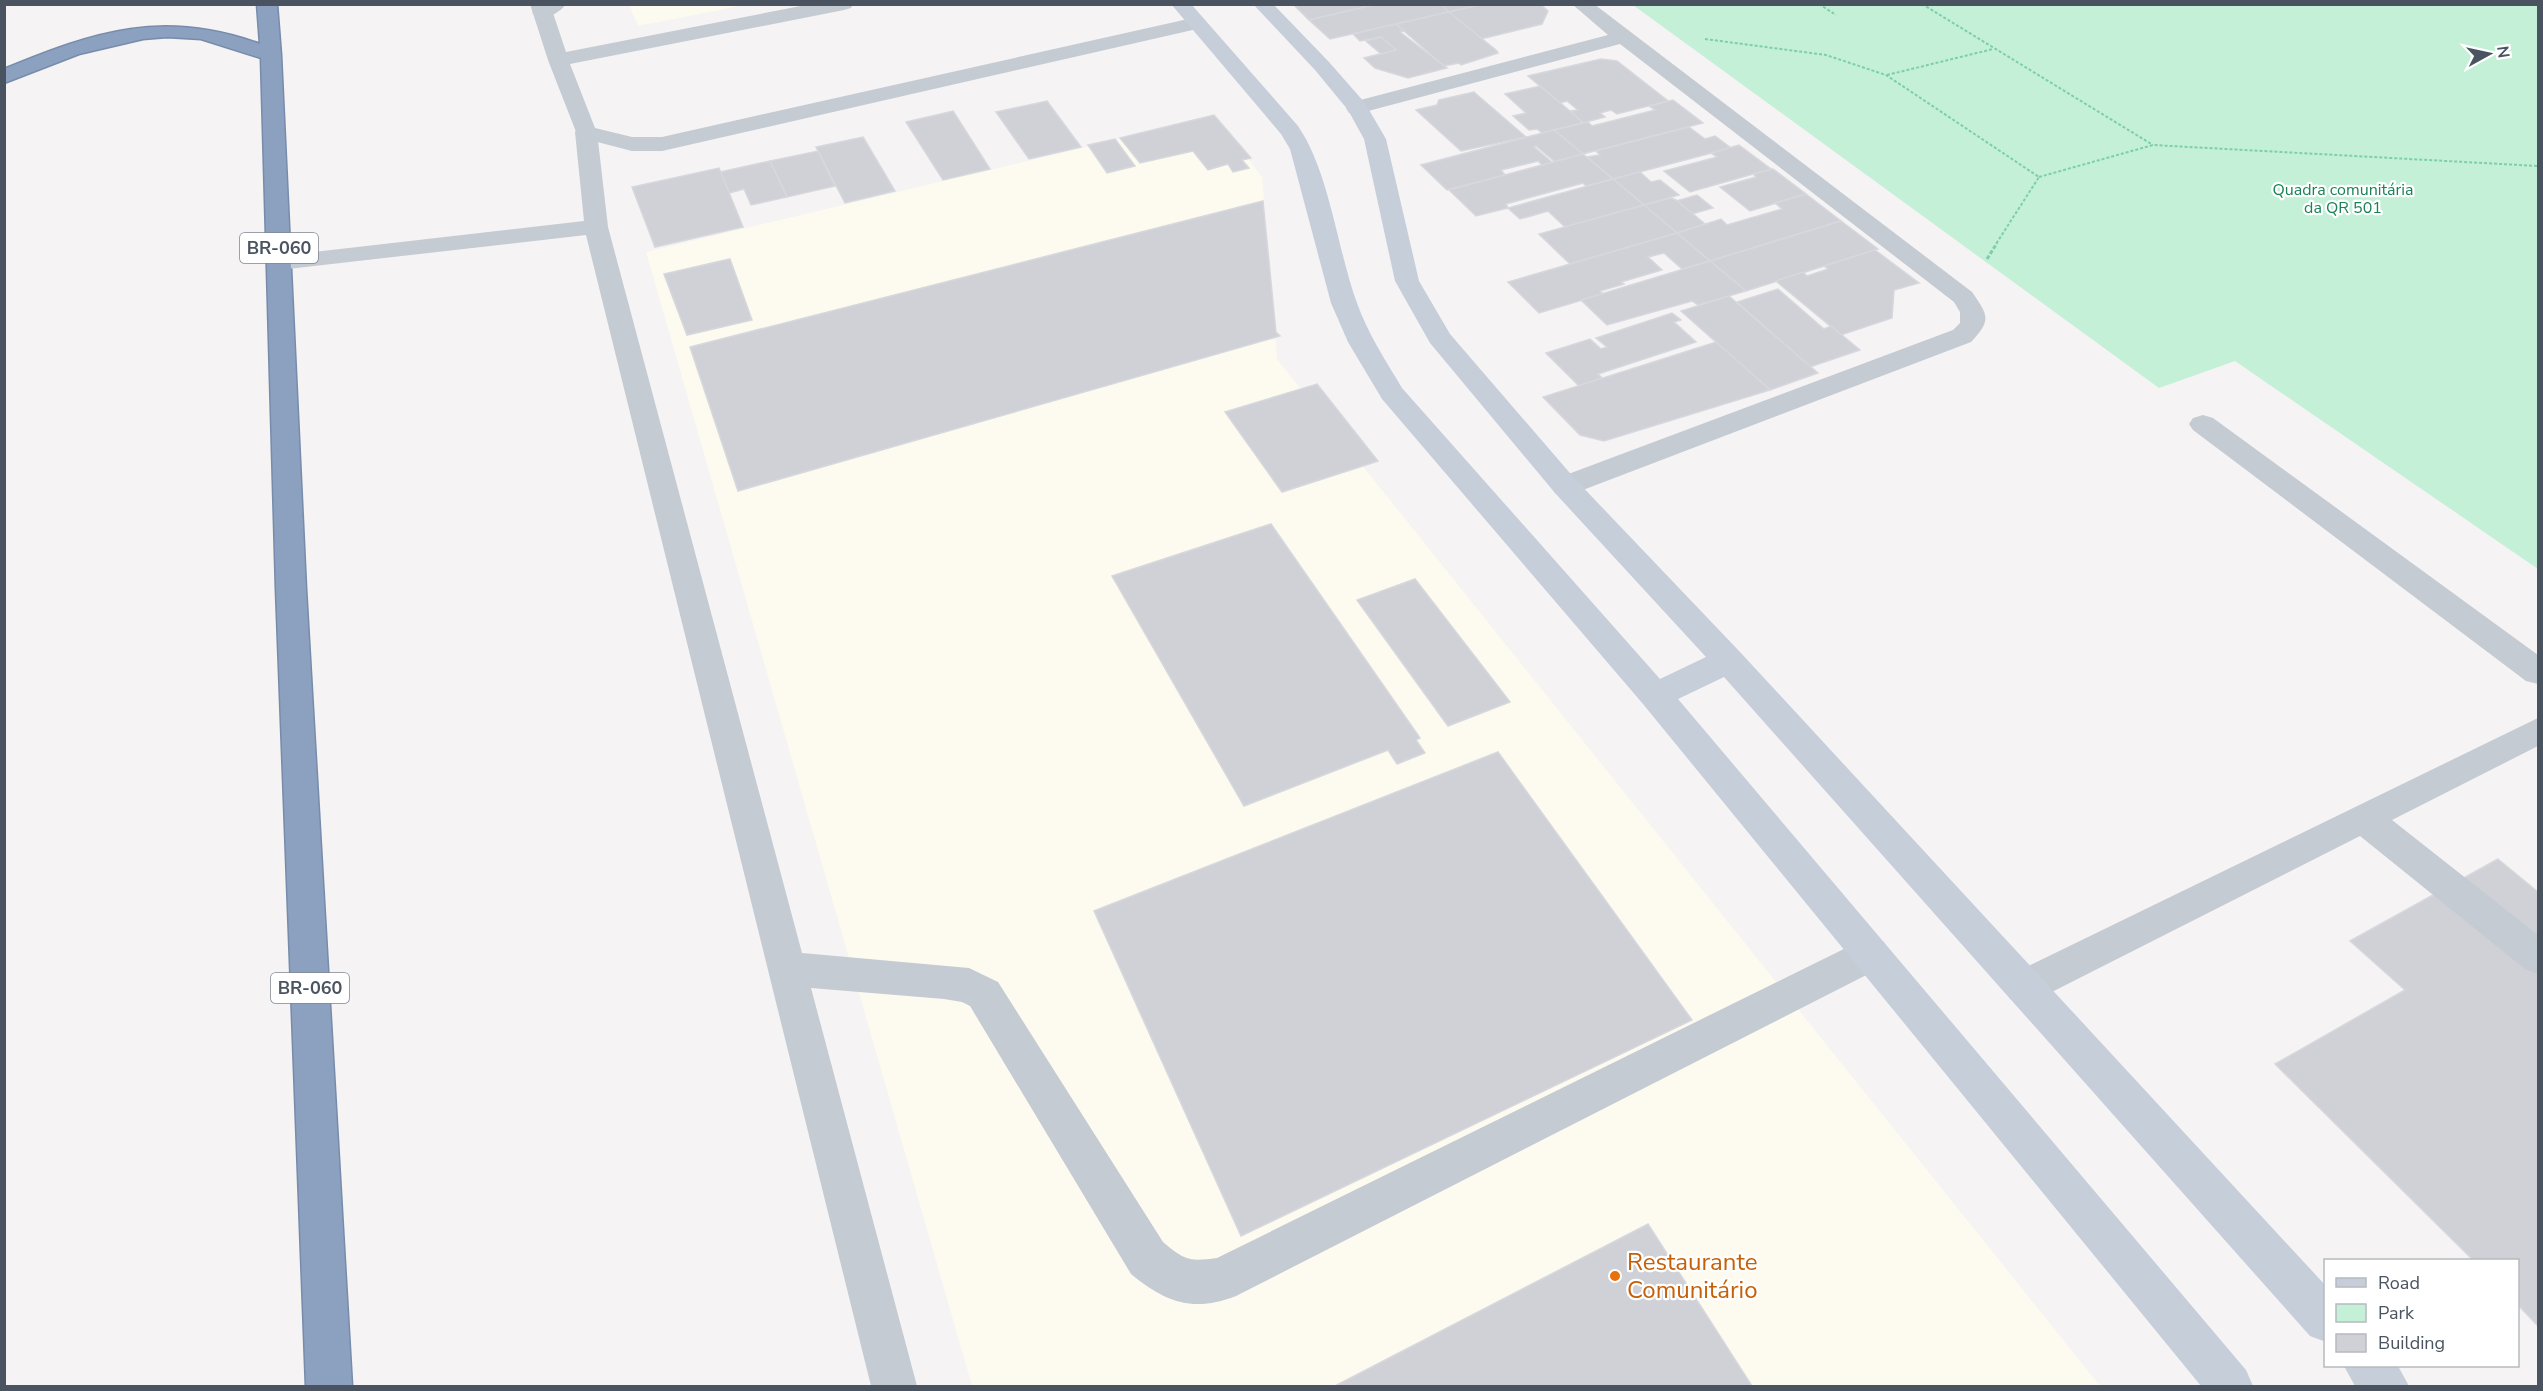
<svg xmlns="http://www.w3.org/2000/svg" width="2543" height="1391" viewBox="0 0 2543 1391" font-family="'Nunito Sans',sans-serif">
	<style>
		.commercial { fill: #fdfaef }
		.green { fill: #c4f0d8 }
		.building { fill: #cfd1d7; stroke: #d7d8dd; stroke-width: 1.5 }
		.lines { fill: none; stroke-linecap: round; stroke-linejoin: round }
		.highway-casing { stroke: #778cab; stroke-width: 3 }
		.path-far1 { stroke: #7cceac; stroke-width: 2; stroke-dasharray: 3 2; stroke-linecap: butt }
		.path { stroke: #7cceac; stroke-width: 3; stroke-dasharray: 4 2; stroke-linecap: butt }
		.lane { fill: #c4cbd3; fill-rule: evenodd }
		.street { fill: #c4cbd3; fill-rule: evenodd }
		.secondary { fill: #c6ceda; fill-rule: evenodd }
		.highway { fill: #8ca1bf; fill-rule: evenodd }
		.food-dot { fill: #e8710a; stroke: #fff; stroke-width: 2 }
		.labels { text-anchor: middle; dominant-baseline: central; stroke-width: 4.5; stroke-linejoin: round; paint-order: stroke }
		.far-park-label { font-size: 16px; fill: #1a8257; stroke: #fff }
		.shield { fill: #fff; stroke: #808790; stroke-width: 1.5 }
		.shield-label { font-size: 18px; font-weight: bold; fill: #4a5460 }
		.near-food-label { font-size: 24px; fill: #c56008; stroke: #fff; text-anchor: start }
	</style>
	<rect width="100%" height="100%" fill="#f5f3f3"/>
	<g class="commercial">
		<polygon points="629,5 745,5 638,26"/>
		<polygon points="1216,116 1262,177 1277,359 2100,1386 972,1386 646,252"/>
	</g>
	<polygon class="green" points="1633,5 2538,5 2538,569 2235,361 2159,388"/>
	<g class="building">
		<polygon points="1293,4 1378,4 1309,20"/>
		<polygon points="1378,4 1440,4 1449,12 1330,39 1309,20"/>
		<polygon points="1440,4 1483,4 1449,12"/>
		<polygon points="1483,4 1540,4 1548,11 1542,24 1481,39 1449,12"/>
		<polygon points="1449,12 1497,51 1498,53 1461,65 1459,63 1444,66 1396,24"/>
		<polygon points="1396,24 1404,31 1400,32 1447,68 1408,78 1375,68 1364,58 1396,50 1381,37 1360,41 1353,34"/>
		<polygon points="1381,37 1396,50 1381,54 1366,41"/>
		<polygon points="1601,59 1617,61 1668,101 1617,114 1611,110 1600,113 1605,117 1583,123 1570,111 1578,110 1567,101 1560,103 1528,76"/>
		<polygon points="1540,86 1570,111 1583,123 1542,133 1537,129 1529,130 1513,116 1526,113 1505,94"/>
		<polygon points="1474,92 1475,93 1526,137 1461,151 1416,110 1437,105 1439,100"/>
		<polygon points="1673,100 1703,123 1583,154 1554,130 1588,122 1592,126 1655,110 1649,106"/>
		<polygon points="1047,101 1081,147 1029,159 996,112"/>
		<polygon points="953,111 990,169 943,180 906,122"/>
		<polygon points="1214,115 1251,158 1242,160 1249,168 1233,172 1228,164 1208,170 1193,151 1140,163 1120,138"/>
		<polygon points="1689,127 1705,139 1715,136 1731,148 1613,179 1587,157 1600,155 1596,151"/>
		<polygon points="1554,130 1583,154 1555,162 1536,146 1534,147 1553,163 1542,165 1538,161 1501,170 1505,175 1447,190 1421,165"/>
		<polygon points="863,137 895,191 845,203 816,147"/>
		<polygon points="1115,139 1135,166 1107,173 1088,145"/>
		<polygon points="1739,145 1771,169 1690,192 1664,171 1717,157 1711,153"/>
		<polygon points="818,151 835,186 787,197 770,161"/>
		<polygon points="1583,154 1613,179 1586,186 1583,183 1506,204 1508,208 1476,216 1449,190"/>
		<polygon points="770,161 787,197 751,205 744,189 729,193 720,172"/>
		<polygon points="719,168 743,227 655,247 632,187"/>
		<polygon points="1773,169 1806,194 1750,211 1720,187 1756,177 1753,174"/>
		<polygon points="1640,172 1651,182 1660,180 1679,195 1644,205 1613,179"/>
		<polygon points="1613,179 1644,205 1565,227 1548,211 1520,219 1508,208"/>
		<polygon points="1806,194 1841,221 1710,261 1677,233 1721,219 1727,225 1782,209 1775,203"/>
		<polygon points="1697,195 1713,208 1692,214 1676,201"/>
		<polygon points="1671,198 1676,200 1705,224 1677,233 1644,205"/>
		<polygon points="1263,201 1276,332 1280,336 738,491 690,347"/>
		<polygon points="1644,205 1677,233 1570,264 1539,234"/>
		<polygon points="1841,221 1878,249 1746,291 1710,261"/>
		<polygon points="1677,233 1710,261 1682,269 1664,253 1648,257 1662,270 1621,282 1624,284 1600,291 1603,294 1539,313 1508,282"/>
		<polygon points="1875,250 1919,283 1894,290 1892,318 1841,335 1776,281 1803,272 1807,276 1828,269 1824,266"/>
		<polygon points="730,259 752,320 687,335 664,274"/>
		<polygon points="1710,261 1746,291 1698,305 1692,301 1607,325 1581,300"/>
		<polygon points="1778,289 1824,329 1831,326 1860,350 1810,367 1737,302"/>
		<polygon points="1729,296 1811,367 1818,373 1770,390 1681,311"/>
		<polygon points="1672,313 1681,320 1674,322 1696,342 1598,374 1602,378 1579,386 1546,353 1590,339 1601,349 1607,347 1596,338"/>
		<polygon points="1716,342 1770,390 1604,441 1580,435 1543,397"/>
		<polygon points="1317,384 1378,461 1282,492 1225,412"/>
		<polygon points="1271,524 1420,738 1416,740 1425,753 1397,764 1388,750 1244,806 1112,576"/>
		<polygon points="1415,579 1510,702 1448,726 1357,600"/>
		<polygon points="1498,752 1692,1020 1241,1236 1094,911"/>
		<polygon points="2498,859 2538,892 2538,1326 2518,1305 2518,1260 2473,1260 2275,1064 2405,990 2350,941"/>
		<polygon points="1648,1224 1752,1386 1335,1386"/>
	</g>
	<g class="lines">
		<defs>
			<path id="highway" d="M257 4H277L281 55 306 589 352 1386H306L276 589 261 58 201 39 167 37 143 39 79 54 4 83V69C96 31 163 9 260 44Z"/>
		</defs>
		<use href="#highway" class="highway-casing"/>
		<g class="path-far1">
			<polyline points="1819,4 1836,15"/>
			<polyline points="1922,4 2153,145"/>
			<polyline points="1705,39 1826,55 1886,75 2039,177 1996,244"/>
			<polyline points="1887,75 1993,49"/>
			<polyline points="2039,177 2153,145 2538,166"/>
		</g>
		<polyline class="path" points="1987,259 1997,243"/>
		<g class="lane">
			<path d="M541 4H566C559 14 546 19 535 16L532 12Z"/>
			<path d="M586 125 594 127 597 132 608 227 802 953 969 968 998 982 1163 1242C1184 1260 1189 1262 1217 1258L1858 942 1871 937 1884 942 1890 954 1884 966 1236 1296C1193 1313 1165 1302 1131 1274L970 1006 962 1002 944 999 811 988 917 1386H871L586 235 279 270 270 268 267 263 270 258 279 256 584 221 575 132 578 127Z"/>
			<polygon points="2203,415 2213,418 2538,655 2538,684 2526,681 2193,430 2189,424 2193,418"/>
		</g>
		<g class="street">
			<polygon points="530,4 550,4 566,52 811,4 853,4 851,8 844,10 570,64 595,128 632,137 662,137 1197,17 1204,19 1207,23 1204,27 1197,29 662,151 632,151 578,137 548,60"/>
			<path d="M1572 4H1594L1972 292C1988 315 1992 320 1971 342L1575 493 1565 496 1555 493 1551 486 1555 479 1953 330 1960 323V312L1954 302 1620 44 1357 114 1349 113 1346 108 1349 103 1608 35Z"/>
			<polygon points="2538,718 2538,746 2392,820 2538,935 2538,974 2525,969 2360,836 2038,999 2024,1004 2010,999 2005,987 2010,975"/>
		</g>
		<g class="secondary">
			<path d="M1171 4H1191L1298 126C1330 173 1337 249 1357 303 1368 334 1386 361 1402 388L1660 679 1706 657 1555 493 1430 343 1395 281 1364 139 1348 110 1315 70 1253 4H1273L1329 62 1365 103 1386 139 1419 281 1450 334 1575 479 1740 652 2326 1286V1342L2310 1336 1724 677 1678 699 2246 1370 2253 1386H2201L1643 704 1382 399 1348 342 1331 303 1290 149 1281 134Z"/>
			<polygon points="2344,1366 2398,1366 2409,1386 2355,1386"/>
		</g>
		<use href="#highway" class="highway"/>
	</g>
	<circle class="food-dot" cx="1615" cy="1276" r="6"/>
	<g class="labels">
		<g class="far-park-label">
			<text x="2343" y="190">Quadra comunitária<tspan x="2343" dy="18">da QR 501</tspan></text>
		</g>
		<g class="shield">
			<rect x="240" y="233" width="78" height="30" rx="4.5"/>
			<rect x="271" y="973" width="78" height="30" rx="4.5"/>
		</g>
		<g class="shield-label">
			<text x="279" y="248">BR-060</text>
			<text x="310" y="988">BR-060</text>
		</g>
		<g class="near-food-label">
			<text x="1627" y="1262">Restaurante<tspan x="1627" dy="28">Comunitário</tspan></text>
		</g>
	</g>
	<rect width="2543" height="1391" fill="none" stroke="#4a5460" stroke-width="12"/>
	<rect x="2324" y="1259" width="195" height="108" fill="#ffffff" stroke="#b7bbbf" stroke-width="1.5"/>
	<rect x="2336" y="1278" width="30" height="9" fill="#c6ceda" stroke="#b7bbbf" stroke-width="1.5"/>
	<text x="2378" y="1289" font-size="18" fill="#4a5460">Road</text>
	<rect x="2336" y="1304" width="30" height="18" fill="#c4f0d8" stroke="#b7bbbf" stroke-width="1.5"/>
	<text x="2378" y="1319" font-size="18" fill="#4a5460">Park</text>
	<rect x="2336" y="1334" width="30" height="18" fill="#cfd1d7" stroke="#b7bbbf" stroke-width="1.5"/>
	<text x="2378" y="1349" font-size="18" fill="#4a5460">Building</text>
	<g transform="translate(2489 54) rotate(82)" stroke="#ffffff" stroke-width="4.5" paint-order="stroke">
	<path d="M0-4.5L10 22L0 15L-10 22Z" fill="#4a5460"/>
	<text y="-9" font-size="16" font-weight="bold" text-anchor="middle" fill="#4a5460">N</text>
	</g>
</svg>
